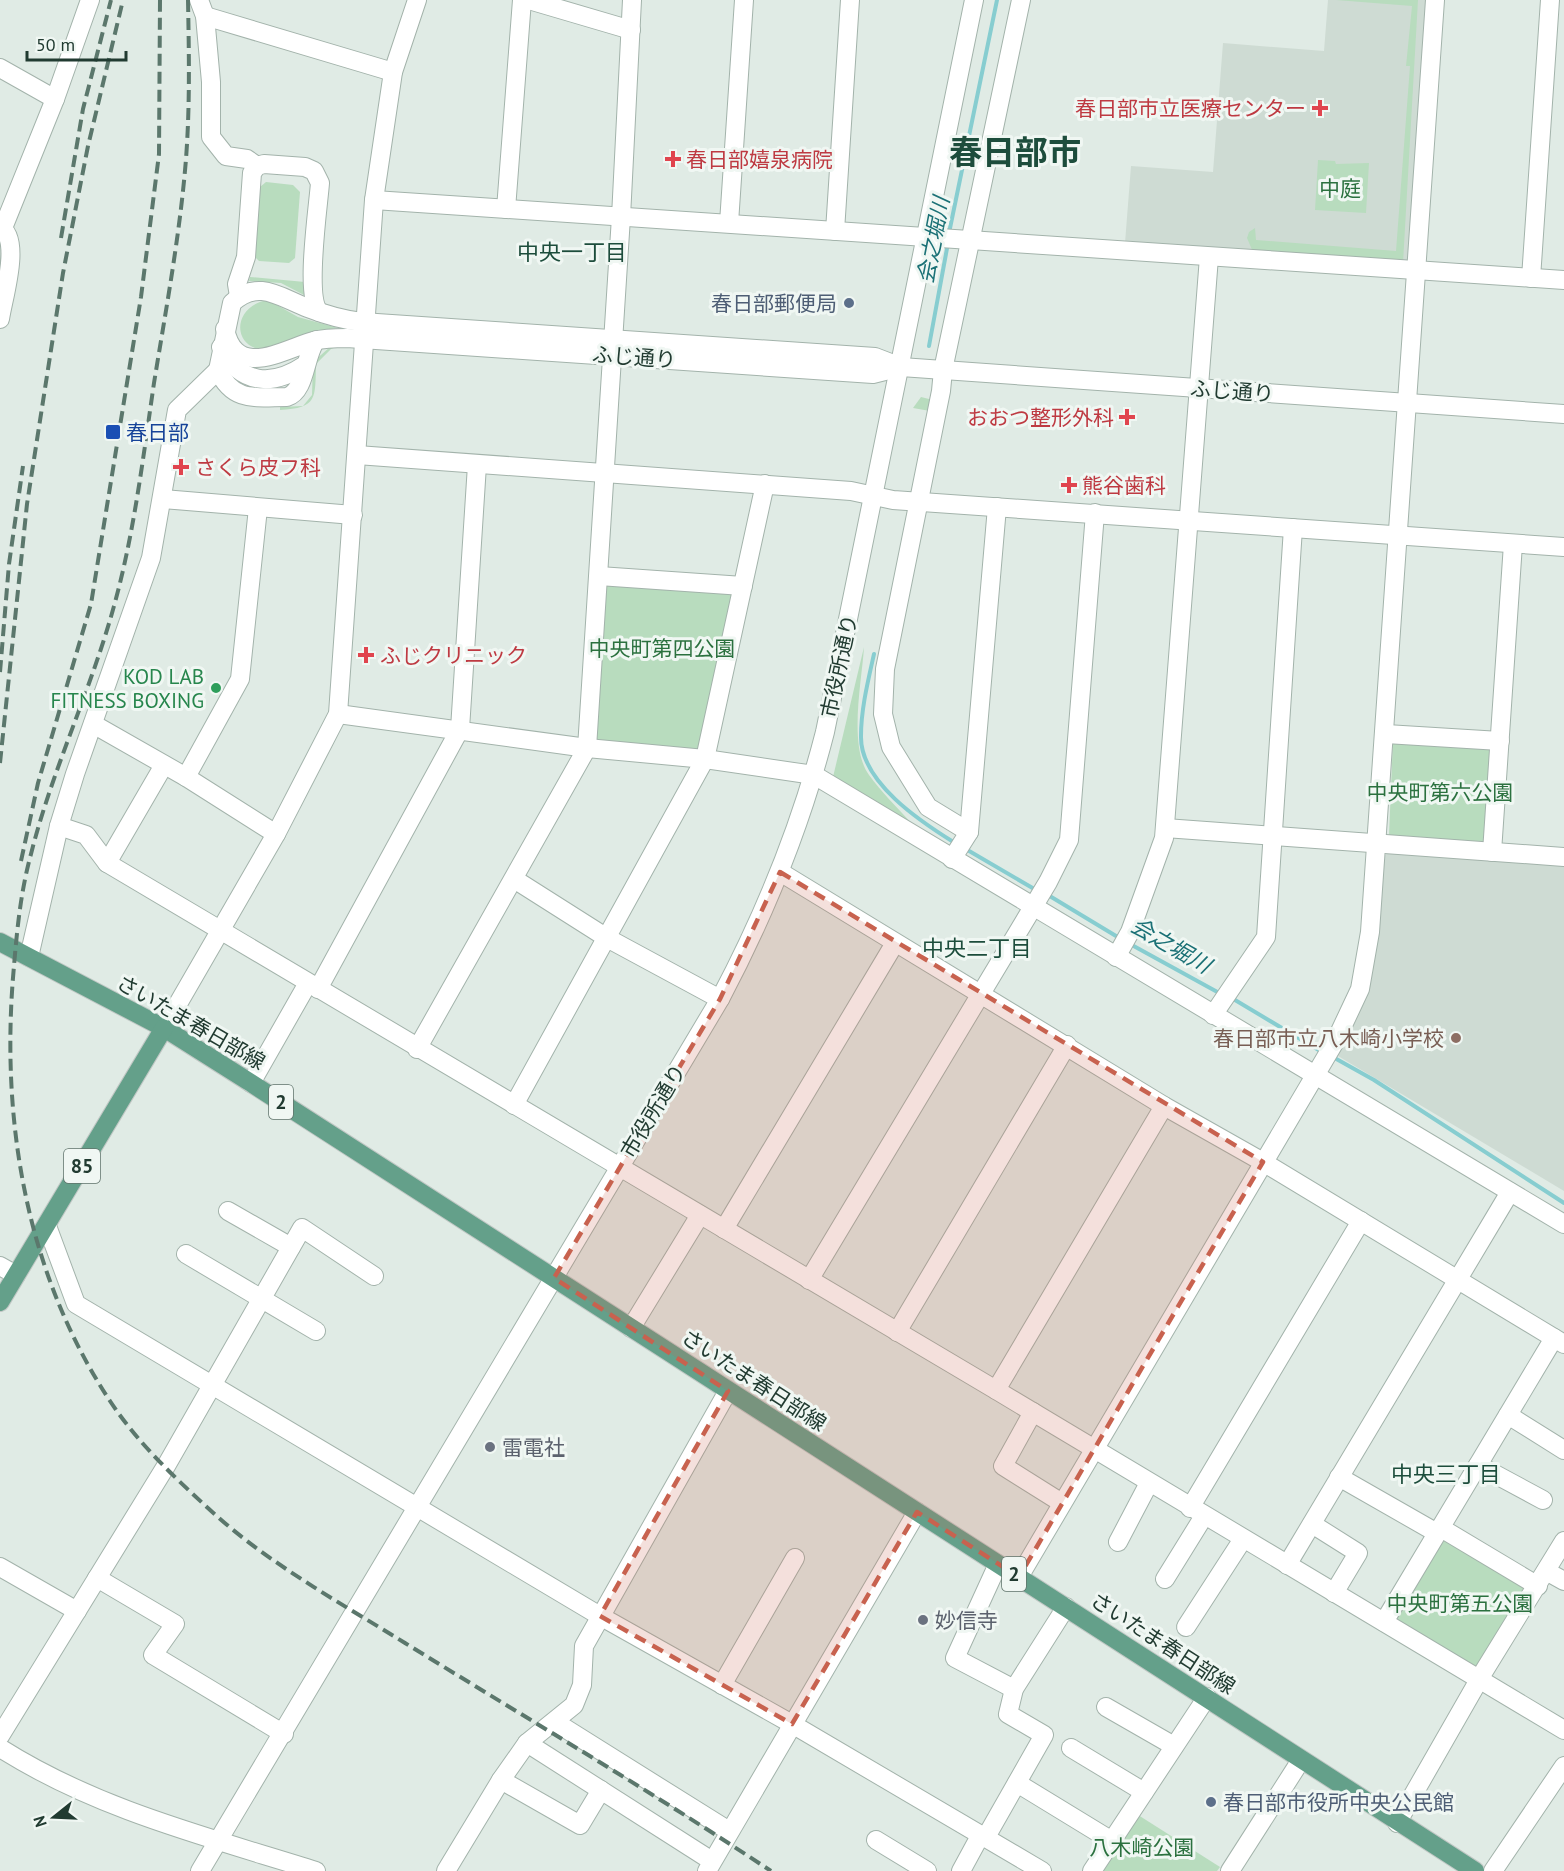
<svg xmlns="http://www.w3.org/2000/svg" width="1564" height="1871" viewBox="0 0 1564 1871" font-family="'PT Sans','Noto Sans JP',sans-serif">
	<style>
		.built { fill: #cedbd3 }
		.green { fill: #b8dcbe }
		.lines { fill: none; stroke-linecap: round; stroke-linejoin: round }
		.stream { stroke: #87cdd0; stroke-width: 4 }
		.minor-casing { stroke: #a3b3ab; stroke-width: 20 }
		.major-casing { stroke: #c1c8c5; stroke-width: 20 }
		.minor { stroke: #fff; stroke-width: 18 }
		.major { stroke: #64a08a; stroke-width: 18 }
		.rail { stroke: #5b776c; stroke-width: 4; stroke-dasharray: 12 6; stroke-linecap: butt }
		.marked { fill: #c8624f; fill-opacity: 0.2; stroke: #c8624f; stroke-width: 4.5; stroke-dasharray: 12 8; stroke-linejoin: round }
		.health-dot { fill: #e0444e; stroke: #f0f7f3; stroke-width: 2 }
		.service-dot { fill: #5c6f8a; stroke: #f0f7f3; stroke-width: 2 }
		.transit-dot { fill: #1a4fb4; stroke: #f0f7f3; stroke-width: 2 }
		.leisure-dot { fill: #2e9e5b; stroke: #f0f7f3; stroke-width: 2 }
		.education-dot { fill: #8d6e63; stroke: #f0f7f3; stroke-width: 2 }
		.worship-dot { fill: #6b7280; stroke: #f0f7f3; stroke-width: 2 }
		.labels { text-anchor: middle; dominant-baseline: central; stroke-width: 6; stroke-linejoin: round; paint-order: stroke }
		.shield { fill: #f0f7f3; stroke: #5f736b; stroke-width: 1.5 }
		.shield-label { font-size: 20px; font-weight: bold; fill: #213b31 }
		.health-label { font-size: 21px; fill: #be3a42; stroke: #f0f7f3; text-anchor: start }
		.park-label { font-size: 21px; fill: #2b713f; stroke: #f0f7f3 }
		.service-label { font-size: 21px; fill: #4e5e75; stroke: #f0f7f3; text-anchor: end }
		.street-label { font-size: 21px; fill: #213b31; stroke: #f0f7f3 }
		.transit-label { font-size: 21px; fill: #164399; stroke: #f0f7f3; text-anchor: start }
		.leisure-label { font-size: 21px; fill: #27864d; stroke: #f0f7f3; text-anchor: end }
		.education-label { font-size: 21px; fill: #785e54; stroke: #f0f7f3; text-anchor: end }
		.worship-label { font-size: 21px; fill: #5b616d; stroke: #f0f7f3; text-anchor: start }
		.water-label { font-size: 22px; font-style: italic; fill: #1b7176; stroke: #f0f7f3 }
		.neighbourhood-label { font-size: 22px; fill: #1d4d3c; stroke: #f0f7f3 }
		.town-label { font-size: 33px; font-weight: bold; fill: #1d4d3c; stroke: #f0f7f3 }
	</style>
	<rect width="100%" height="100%" fill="#e0ebe5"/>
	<g class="built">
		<polygon points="1328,0 1430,0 1409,266 1125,243 1131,166 1213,172 1223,43 1324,51"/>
		<polygon points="1389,852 1564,864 1564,1191 1338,1056 1369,990 1378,932 1384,856"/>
	</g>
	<g class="green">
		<polygon points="1336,0 1418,0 1403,263 1253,252 1247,238 1249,232 1255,228 1256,240 1396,251 1410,66 1406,66 1412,6"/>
		<polygon points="1318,160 1335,161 1336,164 1369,163 1366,213 1315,210"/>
		<polygon points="266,182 293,185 300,192 295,258 289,263 259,261 254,256 260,187"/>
		<polygon points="250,277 305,282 304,295 281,283 249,281"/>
		<path d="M268 300 298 317 338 328C324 330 310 332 297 337 284 342 273 353 258 349 231 342 235 305 268 300Z"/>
		<path d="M339 346 331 349 316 364C315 398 318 408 280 410V407L303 406 312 395 313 362 330 347Z"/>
		<polygon points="921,397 933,400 930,411 913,408"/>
		<polygon points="606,580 740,589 701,750 592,742"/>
		<path d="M864 647C862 681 848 746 869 775 881 792 898 808 912 824L833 777Z"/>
		<polygon points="1393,740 1492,749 1485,843 1389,835"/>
		<polygon points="1443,1535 1529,1586 1478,1672 1392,1620"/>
		<polygon points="1135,1813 1220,1867 1217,1871 1097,1871"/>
	</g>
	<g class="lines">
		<g class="stream">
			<polyline points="949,233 997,0"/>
			<polyline points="929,346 948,243"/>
			<path d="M874 654C868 681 861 709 861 736 860 782 921 822 955 843"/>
			<polyline points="964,848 1036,890"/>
			<polyline points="1048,895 1121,939"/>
			<polyline points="1130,944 1221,994"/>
			<polyline points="1230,997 1322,1052"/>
			<polyline points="1331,1056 1374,1080 1564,1203"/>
		</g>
		<defs>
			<g id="minor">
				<polyline points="199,0 205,16 211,82 211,137 226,156 247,159 257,166"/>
				<polyline points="529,0 631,30"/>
				<polyline points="205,16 393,72"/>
				<polyline points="0,68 55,99"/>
				<polyline points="374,200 1564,280"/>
				<polyline points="506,209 522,0"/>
				<polyline points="729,223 744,0"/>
				<path d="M0 227C22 239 3 298 0 319"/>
				<polyline points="3,228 55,99 90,0"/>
				<polyline points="835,231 850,0"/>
				<polyline points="1531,278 1550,0"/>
				<path d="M239 296 237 284 246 257 252 173 257 166 264 164 305 167 314 171 320 183C318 209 305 295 319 312"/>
				<path d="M225 329C236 381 284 349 314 341 325 338 336 338 347 338L873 374 901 367"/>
				<path d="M316 340C304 357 306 391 287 397 256 397 233 403 218 370L232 303C258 278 281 298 308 308 326 315 343 320 362 322L875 357 901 367 1564 414"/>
				<path d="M221 347C240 385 272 387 305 365"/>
				<polyline points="357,455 851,491 893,500 1564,547"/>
				<polyline points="163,499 353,515"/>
				<polyline points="599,576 743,586"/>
				<polyline points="338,714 587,748 705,759 814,775 1564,1224"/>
				<polyline points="93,724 186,777 276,834"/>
				<polyline points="1386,734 1500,741"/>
				<polyline points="186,777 240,679 258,508"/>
				<polyline points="59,826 86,835 107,863 996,1390 1564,1730"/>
				<polyline points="1165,828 1564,857"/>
				<polyline points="969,832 928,807 891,747 883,714 885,669 941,391 943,370 1021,0"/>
				<polyline points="1492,852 1513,544"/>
				<polyline points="952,859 969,832 997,507"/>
				<polyline points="107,863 164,765"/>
				<polyline points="780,872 1164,1106 1263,1162 1564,1344"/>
				<polyline points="514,879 607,938 720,999"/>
				<polyline points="29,957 59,826 75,774 151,558 177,410 218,370"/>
				<polyline points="1116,957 1130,932 1164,838 1209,257"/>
				<polyline points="318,989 460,729 477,465"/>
				<polyline points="1213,1015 1266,937 1293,528"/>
				<polyline points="164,1028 276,834 338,714 374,200 393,72 417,0"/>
				<polyline points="417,1049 587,748 621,217 632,0"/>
				<polyline points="251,1083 308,983"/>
				<polyline points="514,1105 705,759 765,484"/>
				<polyline points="228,1211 291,1247"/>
				<polyline points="47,1226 76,1304 600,1616 792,1724 1042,1871"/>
				<polyline points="724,1229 895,943"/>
				<polyline points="186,1254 316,1331"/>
				<polyline points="0,1266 16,1275"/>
				<polyline points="809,1280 1048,882 1069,840 1095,513"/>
				<polyline points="631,1328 700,1215"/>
				<polyline points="897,1332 1067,1045"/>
				<polyline points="996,1390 1164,1106"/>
				<polyline points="1033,1412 1003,1466 1062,1503"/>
				<polyline points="1508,1415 1564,1450"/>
				<polyline points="1478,1465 1543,1500"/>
				<polyline points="1339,1477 1437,1533"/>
				<polyline points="1190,1508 1361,1221"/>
				<polyline points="1312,1524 1358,1553 1334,1593"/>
				<polyline points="1441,1528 1538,1586"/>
				<polyline points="1118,1542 1149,1483"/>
				<polyline points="998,1564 955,1658 1014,1689"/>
				<polyline points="1287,1565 1510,1192"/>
				<polyline points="0,1567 77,1611"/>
				<polyline points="1546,1571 1564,1581"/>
				<polyline points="1019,1577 1336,1040 1360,989 1370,932 1435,0"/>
				<polyline points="97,1578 175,1624 153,1655 284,1734"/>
				<polyline points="1165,1579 1204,1516"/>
				<polyline points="1384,1622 1554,1338"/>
				<polyline points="1186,1627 1243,1539"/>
				<polyline points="722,1685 795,1558"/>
				<polyline points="1106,1707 1174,1746"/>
				<polyline points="555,1722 729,1831"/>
				<polyline points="0,1736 166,1466 302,1228 374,1276"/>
				<polyline points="527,1743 712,1861"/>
				<path d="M0 1748C98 1810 208 1837 316 1871"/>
				<polyline points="1071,1748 1144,1792"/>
				<polyline points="501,1780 580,1825 601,1790"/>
				<polyline points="1017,1783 1112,1841"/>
				<polyline points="1397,1823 1484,1671 1564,1541"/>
				<polyline points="986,1837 1044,1735 1008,1714 1014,1689 1066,1607"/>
				<polyline points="876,1840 927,1871"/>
				<path d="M200 1871 720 999C765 914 801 826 825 732L974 0"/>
				<polyline points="446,1871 501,1780 527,1743 574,1705 582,1685 584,1646 728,1391"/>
				<polyline points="707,1871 917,1512"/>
				<polyline points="961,1871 980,1836"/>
				<polyline points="1092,1871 1207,1697"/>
				<polyline points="1230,1871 1301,1760"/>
				<polyline points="1493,1871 1564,1766"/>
			</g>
			<g id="major">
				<polyline points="0,942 164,1028 251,1083 1475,1871"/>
				<polyline points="0,1302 164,1028"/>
			</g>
		</defs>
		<use href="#minor" class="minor-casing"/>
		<use href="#major" class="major-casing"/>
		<use href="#minor" class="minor"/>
		<use href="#major" class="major"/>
		<g class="rail">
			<path d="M188 0C189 53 190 106 186 159 180 234 166 309 154 383 143 458 134 534 114 606 91 690 52 770 31 854 21 890 17 929 14 966 0 1117 25 1272 110 1401 137 1442 173 1476 209 1509 266 1562 339 1602 405 1643 528 1719 652 1792 771 1871"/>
			<polyline points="61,238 83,109 111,0"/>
			<polyline points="0,672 9,564 23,466"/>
			<polyline points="0,763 27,504 63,273 88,146 123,0"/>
			<polyline points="21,861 38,783 91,604 141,297 159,154 160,0"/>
		</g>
	</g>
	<path class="marked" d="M780 872 1263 1162 1019 1577 917 1512 792 1724 600 1616 728 1391 554 1278 720 999Z"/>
	<g class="health-dot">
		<path d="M1317 99h6v6h6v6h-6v6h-6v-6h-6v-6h6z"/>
		<path d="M670 150h6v6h6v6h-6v6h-6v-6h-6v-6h6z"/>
		<path d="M1124 408h6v6h6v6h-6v6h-6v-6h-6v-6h6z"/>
		<path d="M178 458h6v6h6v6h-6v6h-6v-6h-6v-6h6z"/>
		<path d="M1066 476h6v6h6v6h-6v6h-6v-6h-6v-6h6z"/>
		<path d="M363 646h6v6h6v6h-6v6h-6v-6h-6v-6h6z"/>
	</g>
	<g class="service-dot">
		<circle cx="849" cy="303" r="6"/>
		<circle cx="1211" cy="1802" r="6"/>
	</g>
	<rect class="transit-dot" x="105" y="424" width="16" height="16" rx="3"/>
	<circle class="leisure-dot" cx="216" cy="688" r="6"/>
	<circle class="education-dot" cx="1456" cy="1038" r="6"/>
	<g class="worship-dot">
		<circle cx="490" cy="1447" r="6"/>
		<circle cx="923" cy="1620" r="6"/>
	</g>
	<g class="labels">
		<g class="shield">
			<rect x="269" y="1085" width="24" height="34" rx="4.5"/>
			<rect x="64" y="1149" width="36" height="34" rx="4.5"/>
			<rect x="1002" y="1557" width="24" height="34" rx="4.5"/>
		</g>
		<g class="shield-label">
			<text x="281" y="1102">2</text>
			<text x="82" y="1166">85</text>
			<text x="1014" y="1574">2</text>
		</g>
		<g class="health-label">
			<text x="1306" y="108" text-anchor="end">春日部市立医療センター</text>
			<text x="686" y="159">春日部嬉泉病院</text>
			<text x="1114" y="417" text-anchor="end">おおつ整形外科</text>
			<text x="195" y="467">さくら皮フ科</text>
			<text x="1082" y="485">熊谷歯科</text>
			<text x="380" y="655">ふじクリニック</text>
		</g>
		<g class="park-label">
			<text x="1340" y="188">中庭</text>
			<text x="662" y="648">中央町第四公園</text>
			<text x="1440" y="792">中央町第六公園</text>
			<text x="1460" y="1603">中央町第五公園</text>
			<text x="1142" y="1847">八木崎公園</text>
		</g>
		<g class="service-label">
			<text x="837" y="303">春日部郵便局</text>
			<text x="1223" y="1802" text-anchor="start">春日部市役所中央公民館</text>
		</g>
		<g class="street-label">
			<text transform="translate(634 357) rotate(4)">ふじ通り</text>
			<text transform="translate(1232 391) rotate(4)">ふじ通り</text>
			<text transform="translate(839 666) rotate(-78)">市役所通り</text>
			<text transform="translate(191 1022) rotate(30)">さいたま春日部線</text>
			<text transform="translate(653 1111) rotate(-59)">市役所通り</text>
			<text transform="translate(754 1380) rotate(33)">さいたま春日部線</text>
			<text transform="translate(1163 1643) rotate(33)">さいたま春日部線</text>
		</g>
		<g class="transit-label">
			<text x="126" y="432">春日部</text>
		</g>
		<g class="leisure-label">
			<text x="204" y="676">KOD LAB<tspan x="204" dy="24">FITNESS BOXING</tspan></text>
		</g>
		<g class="education-label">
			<text x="1444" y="1038">春日部市立八木崎小学校</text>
		</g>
		<g class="worship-label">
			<text x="502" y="1447">雷電社</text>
			<text x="935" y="1620">妙信寺</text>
		</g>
		<g class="water-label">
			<text transform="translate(933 240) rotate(-79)">会之堀川</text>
			<text transform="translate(1171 945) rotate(30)">会之堀川</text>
		</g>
		<g class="neighbourhood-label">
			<text x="572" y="252">中央一丁目</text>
			<text x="977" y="948">中央二丁目</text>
			<text x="1446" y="1474">中央三丁目</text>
		</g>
		<g class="town-label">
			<text x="1015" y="151">春日部市</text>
		</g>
	</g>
	<g transform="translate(54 1817) rotate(252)" stroke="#f0f7f3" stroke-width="4.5" paint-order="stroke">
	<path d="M0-4.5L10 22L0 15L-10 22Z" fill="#213b31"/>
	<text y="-9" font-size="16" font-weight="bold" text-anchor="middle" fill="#213b31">N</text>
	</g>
	<path d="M27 51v9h99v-9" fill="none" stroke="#213b31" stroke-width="3"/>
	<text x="36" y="51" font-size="18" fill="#213b31" stroke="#f0f7f3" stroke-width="4.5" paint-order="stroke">50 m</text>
</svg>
